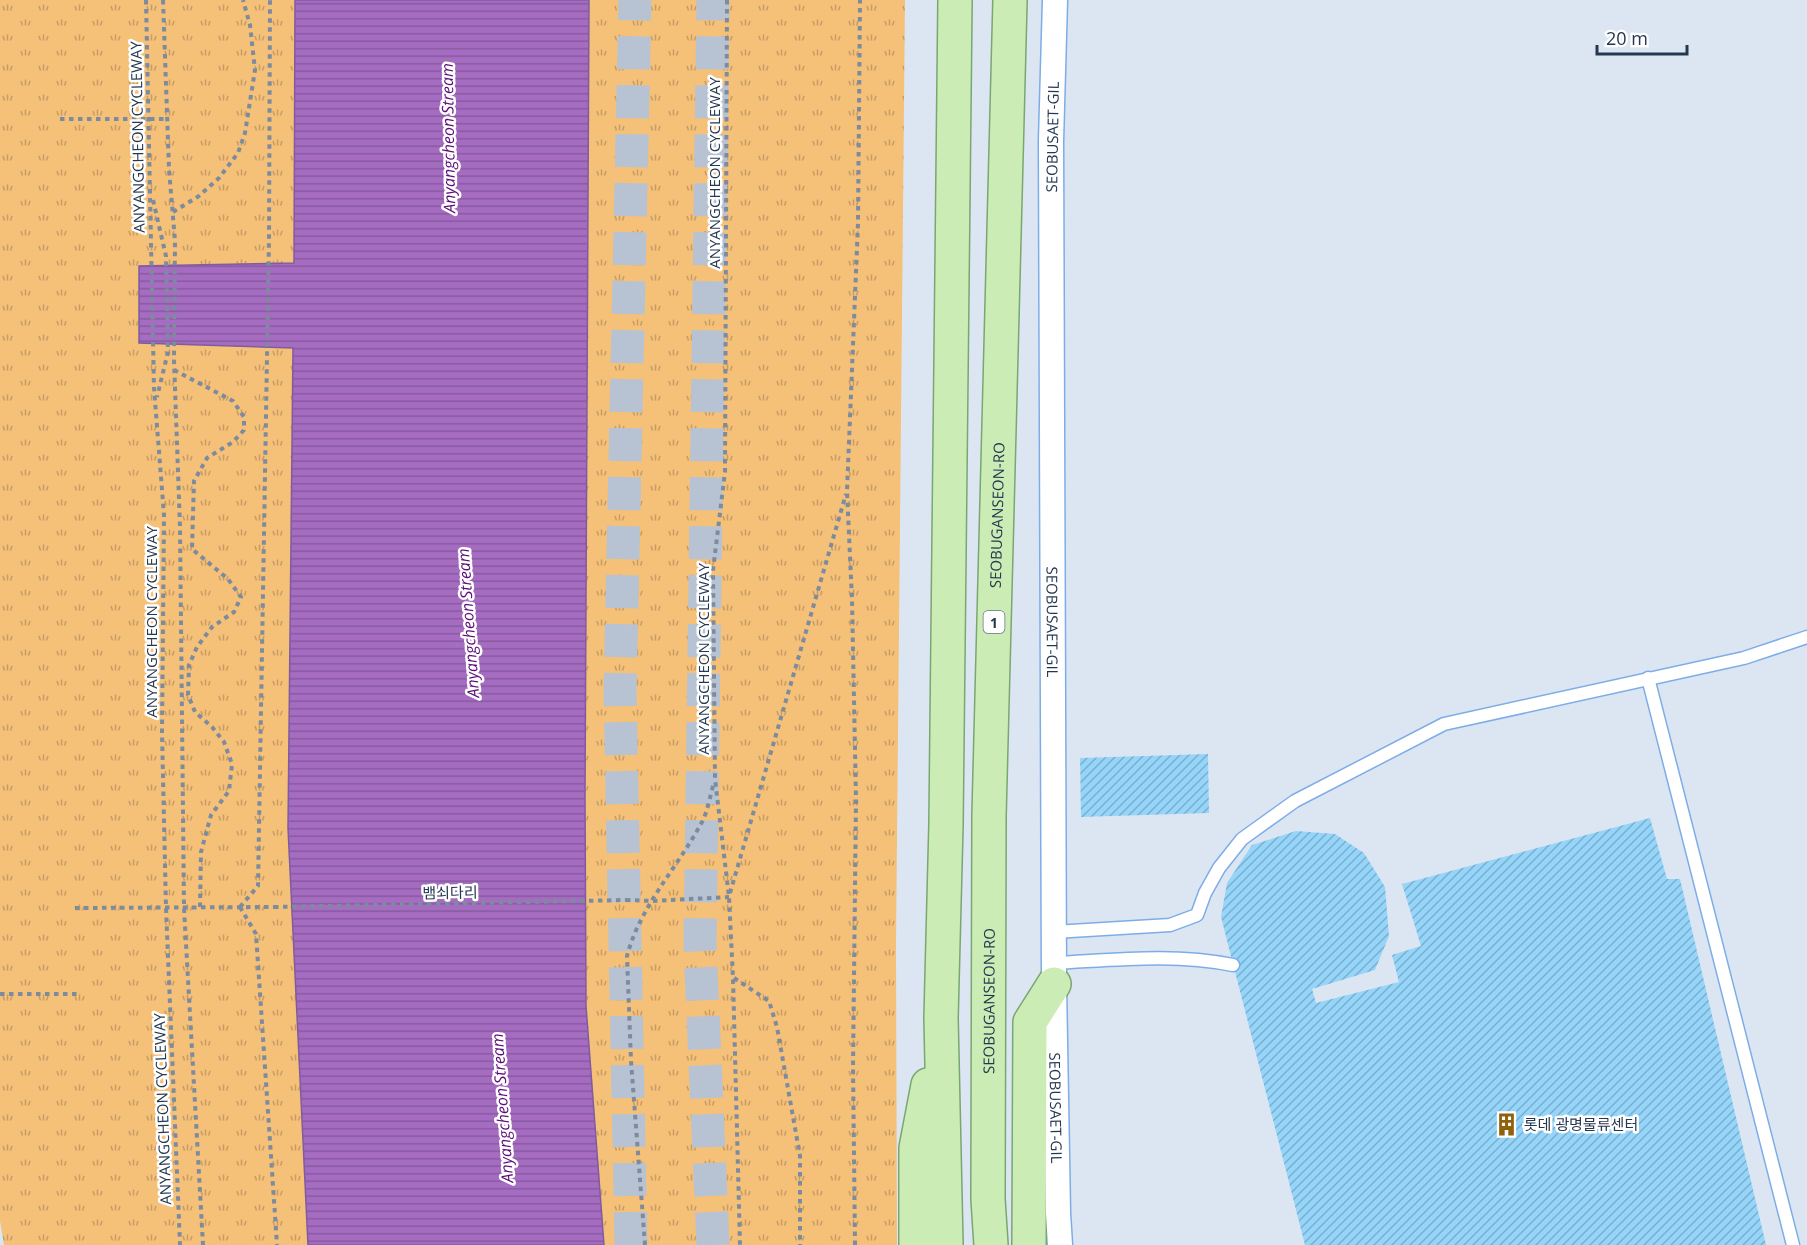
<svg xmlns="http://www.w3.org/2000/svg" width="1807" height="1245" viewBox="0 0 1807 1245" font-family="'Open Sans','Noto Sans KR',sans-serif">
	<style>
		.park { fill: url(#park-tufts) }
		.water { fill: url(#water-rules); stroke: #7f5c9f; stroke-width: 1.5 }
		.building { fill: url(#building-hatch) }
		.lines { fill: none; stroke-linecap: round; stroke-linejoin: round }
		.highway-tunnel { stroke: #b7c3d2; stroke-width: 33; stroke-dasharray: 33 16; stroke-linecap: butt }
		.lane-casing { stroke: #7dade7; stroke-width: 15 }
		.street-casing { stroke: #7dade7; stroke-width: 27 }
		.primary-casing { stroke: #7aa672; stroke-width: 36 }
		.path { stroke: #7d8b9e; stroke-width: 4; stroke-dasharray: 4.5 4.5; stroke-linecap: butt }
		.lane { stroke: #fff; stroke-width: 12 }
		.street { stroke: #fff; stroke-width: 24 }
		.primary { stroke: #cbedb5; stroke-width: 33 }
		.path-bridge { stroke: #7d8b9e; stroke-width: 4; stroke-dasharray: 4.5 4.5; stroke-linecap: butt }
		.labels { text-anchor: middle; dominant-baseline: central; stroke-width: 5; stroke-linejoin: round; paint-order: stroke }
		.shield { fill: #fff; stroke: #667484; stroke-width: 1.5 }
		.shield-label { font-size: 14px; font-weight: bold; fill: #253850 }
		.street-label { font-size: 15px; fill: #253850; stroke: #fff }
		.poi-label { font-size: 15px; fill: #253850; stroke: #fff; text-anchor: start }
		.water-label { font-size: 16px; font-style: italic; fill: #5c0d78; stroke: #fff }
	</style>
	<defs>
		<pattern id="park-tufts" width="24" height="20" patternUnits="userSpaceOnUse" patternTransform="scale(1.5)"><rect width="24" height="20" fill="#f5c078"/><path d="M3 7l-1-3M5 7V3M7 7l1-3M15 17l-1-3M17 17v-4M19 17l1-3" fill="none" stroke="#c69d65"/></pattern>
		<pattern id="water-rules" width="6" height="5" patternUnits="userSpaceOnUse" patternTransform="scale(1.5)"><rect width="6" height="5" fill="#a56cc1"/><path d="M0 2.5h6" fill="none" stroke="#865a9f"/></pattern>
		<pattern id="building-hatch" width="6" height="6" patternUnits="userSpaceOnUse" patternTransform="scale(1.5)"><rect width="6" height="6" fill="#96d5fa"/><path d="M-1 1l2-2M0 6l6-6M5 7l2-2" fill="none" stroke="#7aaecd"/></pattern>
	</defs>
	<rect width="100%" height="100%" fill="#dce6f2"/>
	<polygon class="park" points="0,0 905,0 896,944 897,1245 4,1245 0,1221"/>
	<polygon class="water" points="295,0 589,0 585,797 586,1006 604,1245 308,1245 288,828 293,348 139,343 139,266 294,263"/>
	<g class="building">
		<polygon points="1208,754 1209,813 1081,817 1080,758"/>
		<polygon points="1650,818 1667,879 1680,879 1766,1245 1305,1245 1221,917 1227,883 1252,845 1296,831 1335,834 1364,853 1385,887 1389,936 1375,970 1312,989 1316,1003 1399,982 1392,955 1421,946 1402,884"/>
	</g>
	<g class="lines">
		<g class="highway-tunnel">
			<polyline points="631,1245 620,691 635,0"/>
			<polyline points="713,1245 700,945 713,0"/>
		</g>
		<defs>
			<g id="lane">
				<polyline points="1648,678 1793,1245"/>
				<polyline points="1054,932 1170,925 1197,915 1205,893 1219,868 1242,839 1295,801 1444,724 1744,658 1807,637"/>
				<path d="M1054 963C1115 960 1173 953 1233 965"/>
			</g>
			<g id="street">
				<path id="s1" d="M1055 0 1051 141 1054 984 1058 1213 1060 1245"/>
			</g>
			<g id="primary">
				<polyline points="916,1245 916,1148 928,1085"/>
				<polyline points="946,1245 941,1018 946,824 955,0"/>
				<path id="s2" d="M991 1245 988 1199 989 816 1010 0"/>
				<polyline points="1029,1245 1030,1022 1054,984"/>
			</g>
		</defs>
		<use href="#lane" class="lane-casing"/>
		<use href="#street" class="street-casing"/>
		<use href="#primary" class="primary-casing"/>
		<g class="path">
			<polyline points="146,0 154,388 164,515 162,732 166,908 180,1245"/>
			<polyline points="163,0 169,169 175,241 174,360 180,527 184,908 203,1245"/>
			<polyline points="727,0 725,472 713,570 715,779 729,897 733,978 740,1245"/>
			<polyline points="60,119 167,119"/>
			<polyline points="153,200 166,256 168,352 157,397"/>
			<polyline points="173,212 199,196 219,178 238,153 245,133 255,70 250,25 243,0"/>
			<polyline points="174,370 233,401 244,417 244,430 233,442 207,458 194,481 192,549 228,579 241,597 234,612 212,627 197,647 189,665 188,695 195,712 212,727 224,742 232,764 229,791 211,815 201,852 200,907"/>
			<polyline points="730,893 846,494"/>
			<polyline points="626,900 652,901 729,897"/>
			<polyline points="240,907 258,886 269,239 270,0"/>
			<polyline points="240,907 256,934 277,1245"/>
			<polyline points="75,908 274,907"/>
			<polyline points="734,978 769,1001 777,1027 800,1156 800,1245"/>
			<polyline points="0,994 77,994"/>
			<path d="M645 1245 631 1061 627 956C640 906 678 867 702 822 708 811 710 795 714 783"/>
			<polyline points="855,1245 853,1067 856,799 852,600 847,491 858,223 860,0"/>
		</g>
		<use href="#lane" class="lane"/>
		<use href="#street" class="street"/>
		<use href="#primary" class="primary"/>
		<polyline class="path-bridge" points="274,907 626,900"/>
	</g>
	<defs>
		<symbol id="building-bare" viewBox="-9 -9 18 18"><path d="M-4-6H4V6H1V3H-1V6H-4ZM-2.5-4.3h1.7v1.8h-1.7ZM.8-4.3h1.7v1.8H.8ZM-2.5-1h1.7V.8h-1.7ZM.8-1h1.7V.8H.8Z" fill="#90600b" stroke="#fff" stroke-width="2.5" paint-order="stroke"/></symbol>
	</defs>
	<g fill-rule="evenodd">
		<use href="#building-bare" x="1490" y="1108" width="33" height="33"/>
	</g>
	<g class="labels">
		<rect class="shield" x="983.5" y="611" width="21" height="22" rx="4.5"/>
		<g class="shield-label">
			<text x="994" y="622">1</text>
		</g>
		<g class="street-label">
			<text transform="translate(137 137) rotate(-91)">ANYANGCHEON CYCLEWAY</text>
			<text transform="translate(1052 137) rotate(-89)">SEOBUSAET-GIL</text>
			<text transform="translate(714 173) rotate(-90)">ANYANGCHEON CYCLEWAY</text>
			<text stroke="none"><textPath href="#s2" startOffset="730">SEOBUGANSEON-RO</textPath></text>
			<text transform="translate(151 622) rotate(-90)">ANYANGCHEON CYCLEWAY</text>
			<text stroke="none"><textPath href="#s1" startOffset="622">SEOBUSAET-GIL</textPath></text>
			<text transform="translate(703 659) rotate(-90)">ANYANGCHEON CYCLEWAY</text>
			<text transform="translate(450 892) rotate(-1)">뱀쇠다리</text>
			<text stroke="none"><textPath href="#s2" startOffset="244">SEOBUGANSEON-RO</textPath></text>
			<text transform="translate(162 1109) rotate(-92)">ANYANGCHEON CYCLEWAY</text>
			<text stroke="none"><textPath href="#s1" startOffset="1108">SEOBUSAET-GIL</textPath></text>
		</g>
		<g class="poi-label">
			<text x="1524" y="1124">롯데 광명물류센터</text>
		</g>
		<g class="water-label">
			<text transform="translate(448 138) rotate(-91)">Anyangcheon Stream</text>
			<text transform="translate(468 623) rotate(-94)">Anyangcheon Stream</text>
			<text transform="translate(502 1108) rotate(-94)">Anyangcheon Stream</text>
		</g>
	</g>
	<path d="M1597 45v9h90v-9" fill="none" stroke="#253850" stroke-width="3"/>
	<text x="1606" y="45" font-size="18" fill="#253850" stroke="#ffffff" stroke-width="4.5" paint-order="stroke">20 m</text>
</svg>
